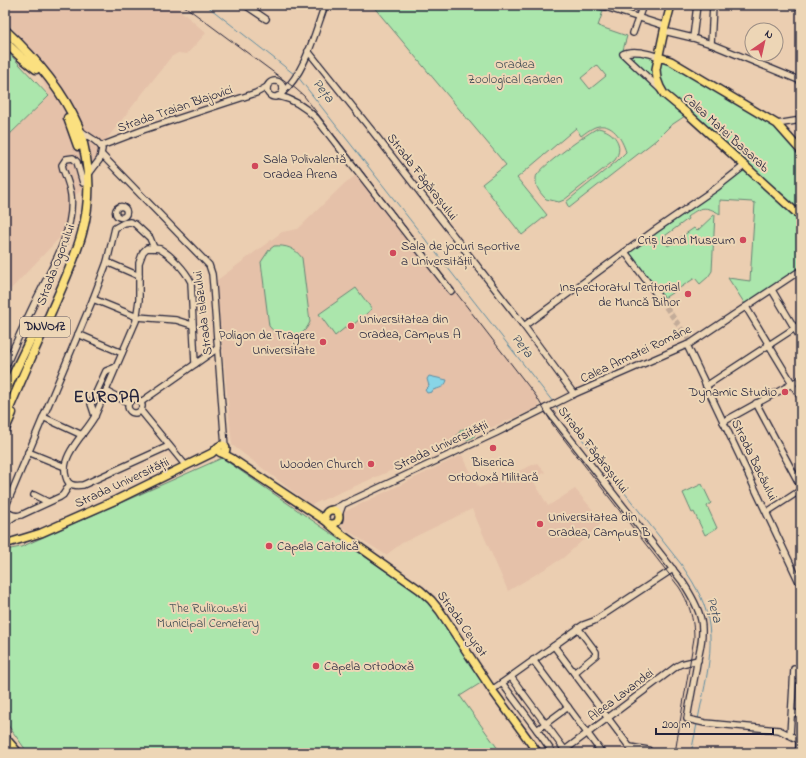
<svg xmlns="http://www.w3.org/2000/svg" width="806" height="758" viewBox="0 0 806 758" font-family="'Indie Flower',sans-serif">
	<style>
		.built { fill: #e5c1a9 }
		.green { fill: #abe6ac; stroke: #668474; fill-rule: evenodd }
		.water { fill: #88d5e7; stroke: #5f8da2 }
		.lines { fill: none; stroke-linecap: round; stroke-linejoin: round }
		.stream { stroke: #5f8da2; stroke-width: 1 }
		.minor-tunnel { stroke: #c3ac99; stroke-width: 5.5; stroke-dasharray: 5.5 3; stroke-linecap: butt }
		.minor-casing { stroke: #22223b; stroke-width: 8 }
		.major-casing { stroke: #22223b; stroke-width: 10 }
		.highway-casing { stroke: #22223b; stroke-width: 11 }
		.minor { stroke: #edd6b6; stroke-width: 5.5 }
		.major { stroke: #fbe080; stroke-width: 7 }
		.highway { stroke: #fbe080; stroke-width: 8 }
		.tram { stroke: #22223b; stroke-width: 1 }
		.poi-dot { fill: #d1495b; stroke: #edd6b6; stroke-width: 1.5 }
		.labels { text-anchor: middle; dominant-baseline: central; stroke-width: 4; stroke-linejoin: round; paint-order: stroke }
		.shield { fill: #edd6b6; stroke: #5f5860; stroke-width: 1 }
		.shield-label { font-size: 12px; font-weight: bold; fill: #22223b }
		.park-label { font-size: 13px; fill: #3d4952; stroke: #edd6b6 }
		.street-label { font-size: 13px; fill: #22223b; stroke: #edd6b6 }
		.poi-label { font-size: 13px; fill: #22223b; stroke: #edd6b6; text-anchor: start }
		.water-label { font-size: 14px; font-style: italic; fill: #36465d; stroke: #edd6b6 }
		.district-label { font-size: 17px; font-weight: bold; letter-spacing: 1px; fill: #22223b; stroke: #edd6b6 }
	</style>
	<rect width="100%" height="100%" fill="#ebceb1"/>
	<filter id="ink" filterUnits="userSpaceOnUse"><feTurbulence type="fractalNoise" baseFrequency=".025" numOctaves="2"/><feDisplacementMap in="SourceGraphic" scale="8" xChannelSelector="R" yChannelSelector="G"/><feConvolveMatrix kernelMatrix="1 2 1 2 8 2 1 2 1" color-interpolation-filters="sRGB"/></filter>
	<g filter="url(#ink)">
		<g class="built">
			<polygon points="5,5 174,5 206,33 187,54 178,53 171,57 106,140 103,160 80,191 69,202 66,231 9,291 5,286 5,139 49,96 27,44 5,20"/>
			<polygon points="358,174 451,287 516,371 537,398 539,407 311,505 232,445 216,281 282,232 298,229 345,183"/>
			<polygon points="462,455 479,488 537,463 545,472 533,480 548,506 575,489 603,522 563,558 508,591 472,509 402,543 386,555 342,527 344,512"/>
		</g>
		<g class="green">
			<path d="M372 5H584L603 11 598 26 627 36 621 57 623 54H651L777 124 801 151V267L745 304 728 278 750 281 755 203 752 202 720 200V214C705 205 700 207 687 217L688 219 662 238 668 246 694 228 697 231 715 214 712 271 708 277 700 284 695 278 661 300 627 254 714 193 744 170 688 114 670 126 656 140 569 208 566 202 617 161 626 152C622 139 612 121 595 127 590 129 585 133 581 136L576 128 517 178 547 215 522 235 482 184 506 165ZM597 65 606 76 590 89 581 78Z"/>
			<polygon points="5,49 49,96 5,139"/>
			<path d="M598 128C614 131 625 145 615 160L564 200 559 202 546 199C541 194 535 187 536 180 536 178 536 175 538 174 542 166 589 132 598 128Z"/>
			<path d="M274 246C286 245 295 248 302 258L310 322C301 342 282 343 269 326L261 262 269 250Z"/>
			<polygon points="356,288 372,309 354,324 352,322 335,336 319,314"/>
			<polygon points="471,426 476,427 474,437 467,440 456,437 461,430"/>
			<polygon points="222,458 432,603 484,681 460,696 501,753 28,753 5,721 5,550 21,547"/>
			<polygon points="702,484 711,503 707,506 717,528 705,535 694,512 692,513 683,493"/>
		</g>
		<path class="water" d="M429 376 447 380C445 388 439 388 433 390L432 392 427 393 425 390 429 386 427 379Z"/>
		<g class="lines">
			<g class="stream">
				<polyline points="206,5 294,74"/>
				<polyline points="298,77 553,402"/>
				<path d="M556 406 681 564C686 572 692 580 696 588 721 630 707 674 698 719"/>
				<polyline points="691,753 697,724"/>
			</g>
			<polyline class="minor-tunnel" points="661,300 691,343"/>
			<defs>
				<g id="minor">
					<polyline points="245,5 266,19"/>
					<polyline points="599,5 665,26"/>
					<polyline points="796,5 801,7"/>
					<polyline points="664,31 693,38 711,44 801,81"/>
					<polyline points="633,33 643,5"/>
					<polyline points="693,38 697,5"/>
					<polyline points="711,44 713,5"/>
					<polyline points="308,51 373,132 524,326 574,394"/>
					<path d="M659 57C649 53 632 49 623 54L661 90"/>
					<circle cx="275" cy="89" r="8"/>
					<path d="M282 93C306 71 314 35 325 5"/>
					<path d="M278 96C293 99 305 107 316 118L451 291"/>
					<polyline points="777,124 801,120"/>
					<path d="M80 130C87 137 99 140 102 149L100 159 88 175"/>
					<polyline points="101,146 143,130 256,93 267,87"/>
					<polyline points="102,155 209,265 212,274 213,285 225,447"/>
					<circle cx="121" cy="212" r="5.5"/>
					<polyline points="625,252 661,300"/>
					<polyline points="107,262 139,276"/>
					<polyline points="772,290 801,339"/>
					<polyline points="93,299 137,317 176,320 192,325"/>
					<polyline points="746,307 801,398"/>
					<polyline points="524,326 655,230 716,188 744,166"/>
					<polyline points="78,334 122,353"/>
					<polyline points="687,345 801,586"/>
					<path d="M5 368C14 346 24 325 34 304 50 271 75 232 71 195 70 186 66 177 63 169L62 165 66 159 73 158 77 162 83 183"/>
					<polyline points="706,386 801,324"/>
					<polyline points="106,391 129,403"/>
					<circle cx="135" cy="406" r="7"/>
					<polyline points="141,402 218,348"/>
					<polyline points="756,403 801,487"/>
					<path d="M546 408 682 581C690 593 698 606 701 620 704 634 700 650 697 663 694 682 690 700 687 719L705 723 779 730 801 741"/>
					<polyline points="141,411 186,466"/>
					<polyline points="95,416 91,404 106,371 116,367"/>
					<polyline points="43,417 82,435"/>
					<polyline points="723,422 801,379"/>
					<path d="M169 446 83 485C75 486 68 486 66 477 59 456 86 433 95 416L136 321 139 300V263L143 252 147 248C151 248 156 248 160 249 172 256 185 270 191 282L195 364"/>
					<polyline points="28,452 65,467"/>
					<path d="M70 484 63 495 60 497 21 515C14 517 9 515 5 508L93 299 107 262 115 228 124 223 130 222 135 224 150 238 154 248"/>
					<polyline points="34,495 48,502"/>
					<polyline points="331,510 496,433 574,394 691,343 801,270"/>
					<polyline points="767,512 801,490"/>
					<polyline points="339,515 343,504"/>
					<polyline points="5,521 8,521 15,516"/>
					<polyline points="554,646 634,753"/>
					<polyline points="533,660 602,753"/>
					<polyline points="574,673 596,655 596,652 578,628"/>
					<polyline points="511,677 567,753"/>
					<polyline points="502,683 537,730 568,707"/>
					<polyline points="492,690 583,625 594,621 673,569"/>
					<polyline points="792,713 801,714"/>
					<polyline points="537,730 553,753"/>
					<polyline points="790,735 794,669"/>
					<polyline points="799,740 799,752"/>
					<polyline points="630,747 648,750 647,753"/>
					<polyline points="561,753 677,666 681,664 698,660"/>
				</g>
				<g id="major">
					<polyline points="671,5 664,31 656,69 657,79 660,87 664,94 688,114 801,217"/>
					<polyline points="659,57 671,61 777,124 801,151"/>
					<circle cx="222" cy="449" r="4"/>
					<polyline points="222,453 231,458 326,521"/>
					<circle cx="332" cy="517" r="7"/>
					<polyline points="329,524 341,534 420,590 431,600 440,611 492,690 538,753"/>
					<polyline points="5,544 41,533 116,500 212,453 218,447"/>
				</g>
				<g id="highway">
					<path d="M5 30C34 57 62 89 78 126 82 136 84 148 86 158 96 216 74 260 51 312 36 347 20 382 5 418"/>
					<polyline points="5,42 21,57 36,69"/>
					<polyline points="68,118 78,146"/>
					<polyline points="5,392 30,340 40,323"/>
					<polyline points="5,429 12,413"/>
					<polyline points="5,738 18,753"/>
				</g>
			</defs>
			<use href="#minor" class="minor-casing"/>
			<use href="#major" class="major-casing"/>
			<use href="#highway" class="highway-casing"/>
			<use href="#minor" class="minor"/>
			<use href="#major" class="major"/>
			<use href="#highway" class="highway"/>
			<path class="tram" d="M183 5 296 89 304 96 536 396 553 425 679 587C689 602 694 619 694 638L675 753"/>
		</g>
	</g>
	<g class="poi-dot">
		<circle cx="255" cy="166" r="4"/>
		<circle cx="743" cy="240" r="4"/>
		<circle cx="393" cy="253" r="4"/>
		<circle cx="688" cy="294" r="4"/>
		<circle cx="351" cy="326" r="4"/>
		<circle cx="323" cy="342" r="4"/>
		<circle cx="785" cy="392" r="4"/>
		<circle cx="493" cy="448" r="4"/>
		<circle cx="371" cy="464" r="4"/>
		<circle cx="540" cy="524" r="4"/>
		<circle cx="269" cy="546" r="4"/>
		<circle cx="316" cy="666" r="4"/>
	</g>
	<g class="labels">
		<rect class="shield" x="20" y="317" width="50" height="20" rx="3"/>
		<g class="shield-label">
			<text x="45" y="327">DNVO1Z</text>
		</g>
		<g class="park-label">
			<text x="515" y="64">Oradea<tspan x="515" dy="15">Zoological Garden</tspan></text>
			<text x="208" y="608">The Rulikowski<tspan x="208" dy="15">Municipal Cemetery</tspan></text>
		</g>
		<g class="street-label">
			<text transform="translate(175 109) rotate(-19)">Strada Traian Blajovici</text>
			<text transform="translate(726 133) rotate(42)">Calea Matei Basarab</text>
			<text transform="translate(422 177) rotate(52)">Strada Făgărașului</text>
			<text transform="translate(56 265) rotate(-69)">Strada Ogorului</text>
			<text transform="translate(203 313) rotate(-97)">Strada Islazului</text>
			<text transform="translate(636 354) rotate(-25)">Calea Armatei Române</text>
			<text transform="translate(441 446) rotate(-25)">Strada Universității</text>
			<text transform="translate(593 450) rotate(52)">Strada Făgărașului</text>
			<text transform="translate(754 460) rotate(64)">Strada Bacăului</text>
			<text transform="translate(122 483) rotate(-25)">Strada Universității</text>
			<text transform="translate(462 624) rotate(55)">Strada Ceyrat</text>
			<text transform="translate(621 695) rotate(-37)">Aleea Lavandei</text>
		</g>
		<g class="poi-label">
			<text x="263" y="159">Sala Polivalentă<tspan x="263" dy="15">Oradea Arena</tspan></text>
			<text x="735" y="240" text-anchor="end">Criș Land Museum</text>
			<text x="401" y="246">Sala de jocuri sportive<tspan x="401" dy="15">a Universității</tspan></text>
			<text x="680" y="287" text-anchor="end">Inspectoratul Teritorial<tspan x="680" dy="15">de Muncă Bihor</tspan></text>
			<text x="359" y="319">Universitatea din<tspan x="359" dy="15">Oradea, Campus A</tspan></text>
			<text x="315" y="335" text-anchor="end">Poligon de Tragere<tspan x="315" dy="15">Universitate</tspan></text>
			<text x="777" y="392" text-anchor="end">Dynamic Studio</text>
			<text x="493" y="462" text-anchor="middle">Biserica<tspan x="493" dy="15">Ortodoxă Militară</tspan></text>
			<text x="363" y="464" text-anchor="end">Wooden Church</text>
			<text x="548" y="517">Universitatea din<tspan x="548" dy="15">Oradea, Campus B</tspan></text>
			<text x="277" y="546">Capela Catolică</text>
			<text x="324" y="666">Capela Ortodoxă</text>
		</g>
		<g class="water-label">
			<text transform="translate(323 91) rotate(52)">Peța</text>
			<text transform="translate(522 346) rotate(52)">Peța</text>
			<text transform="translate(714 610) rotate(74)">Peța</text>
		</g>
		<g class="district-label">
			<text x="107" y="397">EUROPA</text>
		</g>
	</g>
	<rect width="806" height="758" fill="none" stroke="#edd6b6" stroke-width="20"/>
	<rect x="10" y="10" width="786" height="738" fill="none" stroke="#22223b" stroke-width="1.5" filter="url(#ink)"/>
	<g transform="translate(764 42) rotate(34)"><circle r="19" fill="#edd6b6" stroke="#9c8e85"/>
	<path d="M0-3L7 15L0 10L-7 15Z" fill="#d1495b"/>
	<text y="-6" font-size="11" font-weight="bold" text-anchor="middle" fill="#22223b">N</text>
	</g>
	<path d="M656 728v6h117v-6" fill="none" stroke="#22223b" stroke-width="2"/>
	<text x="662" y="728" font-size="12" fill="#22223b" stroke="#edd6b6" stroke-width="3" paint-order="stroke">200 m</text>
</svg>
